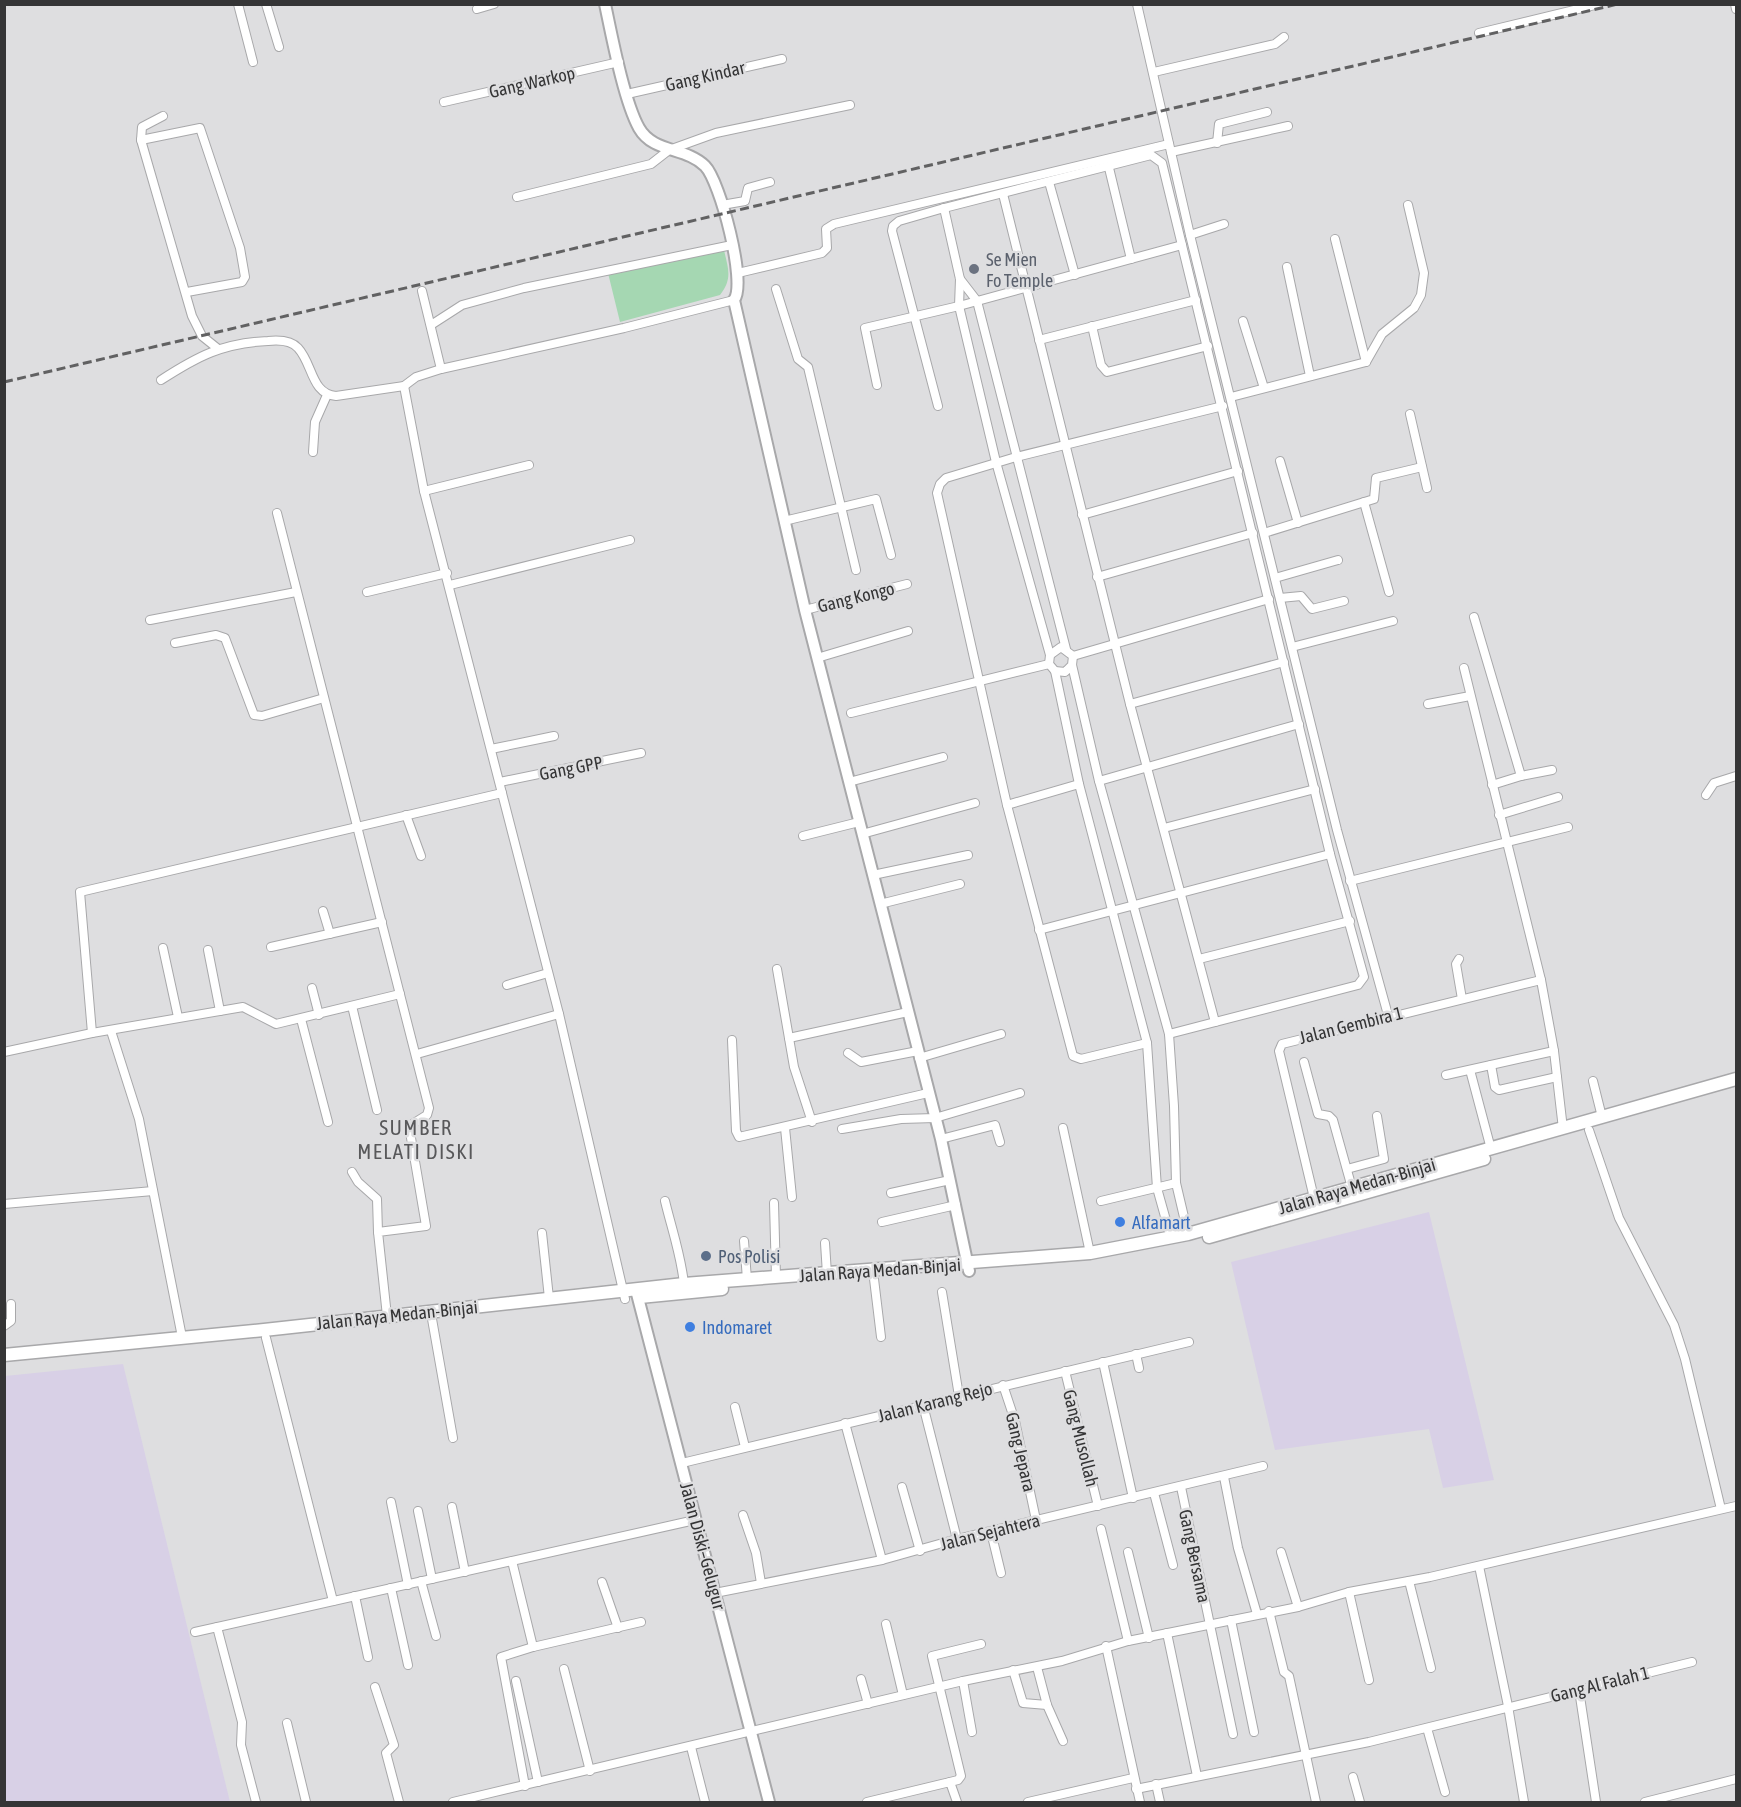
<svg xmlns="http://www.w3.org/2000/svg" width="1741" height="1807" viewBox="0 0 1741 1807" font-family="'Asap Condensed',sans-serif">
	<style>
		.industrial { fill: #d8d0e6 }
		.green { fill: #a5d7b2 }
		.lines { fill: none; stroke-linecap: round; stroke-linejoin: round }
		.minor-casing { stroke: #a8a8aa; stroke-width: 10 }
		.secondary-casing { stroke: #a8a8aa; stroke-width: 14 }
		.trunk-casing { stroke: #a8a8aa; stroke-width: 15 }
		.minor { stroke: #fff; stroke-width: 8 }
		.secondary { stroke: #fff; stroke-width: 10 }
		.trunk { stroke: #fff; stroke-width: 12 }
		.rail { stroke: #616162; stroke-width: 3; stroke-dasharray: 9 4.5; stroke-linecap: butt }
		.worship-dot { fill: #6b7280; stroke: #dedee0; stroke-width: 2 }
		.shop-dot { fill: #3f7fe0; stroke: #dedee0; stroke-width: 2 }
		.service-dot { fill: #5c6f8a; stroke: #dedee0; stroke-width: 2 }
		.labels { text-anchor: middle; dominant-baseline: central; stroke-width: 5; stroke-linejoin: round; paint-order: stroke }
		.street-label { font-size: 18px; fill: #353536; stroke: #dedee0 }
		.worship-label { font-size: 18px; fill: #5b616d; stroke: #dedee0; text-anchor: start }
		.shop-label { font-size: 18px; fill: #366cbe; stroke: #dedee0; text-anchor: start }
		.service-label { font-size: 18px; fill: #4e5e75; stroke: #dedee0; text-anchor: start }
		.quarter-label { font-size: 21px; letter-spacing: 1.5px; fill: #58585a; stroke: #dedee0 }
	</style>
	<rect width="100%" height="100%" fill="#dedee0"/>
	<g class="industrial">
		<polygon points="1429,1212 1494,1480 1443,1488 1429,1429 1275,1450 1231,1262"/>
		<polygon points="123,1364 230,1802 5,1802 5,1376"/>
	</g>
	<path class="green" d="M724 250C728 268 733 279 720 295L620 322 608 273Z"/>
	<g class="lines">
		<defs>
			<g id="minor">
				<polyline points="238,4 253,62"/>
				<polyline points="266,4 279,47"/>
				<polyline points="1137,4 1190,235 1337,830 1388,1015"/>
				<polyline points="1735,4 1736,9"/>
				<polyline points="477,9 494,4"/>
				<polyline points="1479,33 1599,4"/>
				<polyline points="1154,72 1275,44 1284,37"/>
				<polyline points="627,94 782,59"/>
				<polyline points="444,102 619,62"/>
				<polyline points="163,116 142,127 141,140 192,316 202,336 217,348"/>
				<polyline points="141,140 200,128 240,248 245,277 242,282 187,292"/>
				<polyline points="1217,143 1219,124 1267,112"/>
				<polyline points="1171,152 1288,126"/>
				<polyline points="1109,168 1131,259"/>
				<polyline points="1049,182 1075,275"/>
				<polyline points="1003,194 1130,704 1215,1022"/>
				<polyline points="517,197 651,164 669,150 716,133 850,105"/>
				<polyline points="722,205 745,201 748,188 770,182"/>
				<polyline points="944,208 960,279 959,306 996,462 1050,655"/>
				<polyline points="1190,235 1224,224"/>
				<polyline points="1335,239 1366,362"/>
				<polyline points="1287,267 1310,376"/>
				<polyline points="738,273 822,253 827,248 826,229 834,224 1169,144"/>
				<polyline points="960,279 977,301 1066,649"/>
				<polyline points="776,289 798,359 808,367 856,570"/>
				<polyline points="422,291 441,369"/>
				<polyline points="1243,321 1264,388"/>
				<polyline points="431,325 462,305 524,288 732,245"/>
				<polyline points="1092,326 1101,365 1107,372 1208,346"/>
				<polyline points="1039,340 1196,300"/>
				<path d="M161 380C198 356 223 343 268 341 278 340 291 340 298 348 313 364 311 394 336 396L404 386 416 377 441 369 624 328 734 300"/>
				<polyline points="877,385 865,328 959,306 1182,245"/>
				<polyline points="404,386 424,491 559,1014 625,1299"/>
				<polyline points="1231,397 1366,362 1382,334 1414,308 1421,295 1424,273 1408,205"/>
				<polyline points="938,406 892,231 893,226 899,221 944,208 1151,155 1162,163 1330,854 1364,977 1358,985 1169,1034"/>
				<polyline points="1410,414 1427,488"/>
				<polyline points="313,452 315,422 327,395"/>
				<polyline points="1280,461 1298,523"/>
				<polyline points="424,491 529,465"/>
				<polyline points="1364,502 1389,592"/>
				<polyline points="277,513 429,1108 427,1115 411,1125 410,1132 426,1226 378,1232 387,1316"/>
				<polyline points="1082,515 1238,471"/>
				<polyline points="784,521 876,499 891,555"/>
				<polyline points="1264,533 1374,499 1376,478 1422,467"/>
				<polyline points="1097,577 1253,533"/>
				<polyline points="1275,578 1338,560"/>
				<polyline points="450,585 630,540"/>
				<polyline points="367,592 447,573"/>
				<polyline points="1280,598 1301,596 1312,609 1344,601"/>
				<polyline points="805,610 907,584"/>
				<polyline points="1474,617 1521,776"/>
				<polyline points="150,620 296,592"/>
				<polyline points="175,643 216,635 225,638 254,715 262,716 324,698"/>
				<polyline points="1292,647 1393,621"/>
				<polyline points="1073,656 1269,599"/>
				<polyline points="817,658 908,631"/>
				<polyline points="1072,665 1065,672 1055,671 1049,664 1050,655 1061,647 1073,656 1072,665 1099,781 1169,1034 1174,1106 1176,1183 1188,1234"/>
				<polyline points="1464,668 1541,980 1554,1051 1563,1129"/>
				<polyline points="1055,671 1079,784 1147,1043 1157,1188 1171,1238"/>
				<polyline points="1130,704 1284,662"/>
				<polyline points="1428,704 1470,696"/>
				<polyline points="851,713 1049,664"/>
				<polyline points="491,749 554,736"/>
				<polyline points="1099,781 1299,724"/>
				<polyline points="500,782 641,753"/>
				<polyline points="849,782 943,757"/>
				<polyline points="1492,785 1521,776 1552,770"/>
				<polyline points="1706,795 1714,783 1736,776"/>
				<polyline points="1007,805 1079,784"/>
				<polyline points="406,815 421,856"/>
				<polyline points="1499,815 1558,797"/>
				<polyline points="1164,828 1315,789"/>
				<polyline points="862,834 975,803"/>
				<polyline points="803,836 859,822"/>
				<polyline points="873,875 968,855"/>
				<polyline points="1350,881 1568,827"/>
				<polyline points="880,904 960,884"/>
				<polyline points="323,911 330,934"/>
				<polyline points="1039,930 1330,854"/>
				<polyline points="271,947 382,922"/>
				<polyline points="163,948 178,1017"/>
				<polyline points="208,950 220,1011"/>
				<polyline points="1199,959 1350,921"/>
				<polyline points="1459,959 1456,964 1462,999"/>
				<polyline points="777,969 794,1067 812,1122"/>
				<polyline points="507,985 548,973"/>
				<polyline points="312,988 319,1015"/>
				<polyline points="352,1006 377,1110"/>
				<polyline points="301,1019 328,1122"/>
				<polyline points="111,1031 139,1119 182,1337"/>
				<polyline points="92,1033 80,892 502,793"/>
				<polyline points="789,1038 908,1012"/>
				<polyline points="732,1040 736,1131 739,1137 928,1093"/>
				<polyline points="1147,1043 1081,1059 1073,1056 1007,805 937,493 940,484 946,478 1016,457 1223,406"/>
				<polyline points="4,1052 92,1033 243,1007 276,1024 400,994"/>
				<polyline points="848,1053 861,1062 918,1051"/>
				<polyline points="417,1054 559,1014"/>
				<polyline points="919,1058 1001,1034"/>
				<polyline points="1304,1062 1318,1114 1329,1116 1333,1120 1352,1188"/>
				<polyline points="1491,1065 1495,1087 1499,1090 1557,1077"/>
				<polyline points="1470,1070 1491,1149"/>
				<polyline points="1446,1075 1554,1051"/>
				<polyline points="1593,1081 1602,1117"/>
				<polyline points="785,1128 792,1197"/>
				<polyline points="1063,1128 1090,1253"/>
				<polyline points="842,1129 901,1119 935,1118 1020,1093"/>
				<polyline points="1589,1130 1619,1218 1674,1325 1685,1359 1721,1509"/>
				<polyline points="941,1139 995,1125 1000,1142"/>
				<polyline points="1347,1169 1384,1159 1377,1116"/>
				<polyline points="352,1172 358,1182 377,1199 378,1232"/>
				<polyline points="891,1193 950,1180"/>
				<polyline points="1314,1198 1279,1051 1282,1044 1541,980"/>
				<path d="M665 1201C672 1230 681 1255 684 1284"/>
				<polyline points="1101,1201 1176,1183"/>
				<polyline points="774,1203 776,1277"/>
				<polyline points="4,1204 153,1191"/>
				<polyline points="882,1222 956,1205"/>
				<polyline points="542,1233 549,1298"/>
				<polyline points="744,1241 747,1279"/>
				<polyline points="825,1243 827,1274"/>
				<polyline points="874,1279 881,1337"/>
				<polyline points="942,1292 959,1396"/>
				<polyline points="432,1319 453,1438"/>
				<polyline points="4,1326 11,1321 11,1304"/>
				<polyline points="266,1338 333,1601"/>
				<polyline points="1136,1354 1139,1368"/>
				<polyline points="1103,1362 1133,1498"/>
				<polyline points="1065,1371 1098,1506"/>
				<polyline points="1003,1385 1015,1421 1036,1520"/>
				<polyline points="923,1405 957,1539"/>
				<polyline points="735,1407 745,1447"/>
				<polyline points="845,1423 882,1560"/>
				<polyline points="682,1463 1189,1342"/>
				<polyline points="1224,1477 1238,1548 1257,1614"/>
				<polyline points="902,1487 920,1551"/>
				<polyline points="1181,1487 1233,1734"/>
				<polyline points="1154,1493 1173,1565"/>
				<polyline points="391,1502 408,1585"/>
				<polyline points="452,1507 465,1572"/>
				<polyline points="418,1511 432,1579"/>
				<polyline points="743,1515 756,1553 761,1583"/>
				<polyline points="1101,1529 1128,1641"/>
				<polyline points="991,1532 1001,1573"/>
				<polyline points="1128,1552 1149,1638"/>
				<polyline points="1281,1552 1298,1607"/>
				<polyline points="512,1561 533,1647"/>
				<polyline points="1479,1566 1508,1706 1524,1802"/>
				<polyline points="421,1581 436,1636"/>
				<polyline points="1409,1581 1431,1668"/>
				<polyline points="602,1582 618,1628"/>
				<polyline points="391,1588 408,1665"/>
				<polyline points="1349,1592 1369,1680"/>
				<polyline points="715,1593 882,1560 957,1539 1263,1466"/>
				<polyline points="355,1596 368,1657"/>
				<polyline points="1269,1611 1284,1672 1289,1676 1316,1802"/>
				<polyline points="1231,1620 1254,1732"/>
				<polyline points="886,1624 903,1695"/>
				<polyline points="217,1627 242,1722 241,1745 256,1802"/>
				<polyline points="195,1632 695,1520"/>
				<polyline points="1167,1633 1197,1776"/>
				<polyline points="1106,1646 1140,1802"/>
				<polyline points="1037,1667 1047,1705 1063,1741"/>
				<polyline points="564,1669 590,1771"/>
				<polyline points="1013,1670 1023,1703 1047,1705"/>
				<polyline points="861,1679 868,1704"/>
				<polyline points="516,1681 538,1782"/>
				<polyline points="963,1681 972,1732"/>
				<polyline points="375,1687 394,1745 386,1753 399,1802"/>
				<polyline points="1579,1690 1596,1802"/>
				<polyline points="287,1723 306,1802"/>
				<polyline points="1427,1728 1445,1792"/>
				<polyline points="691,1747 705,1802"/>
				<polyline points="1353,1777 1360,1802"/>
				<polyline points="950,1782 958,1780 961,1776 932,1656 981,1644"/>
				<polyline points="1156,1784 1160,1802"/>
				<polyline points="525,1786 501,1657 533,1647 641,1622"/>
				<polyline points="1136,1789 1369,1742 1692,1662"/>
				<polyline points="453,1802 963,1681 1062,1661 1128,1641 1298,1607 1349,1592 1430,1577 1736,1506"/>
				<polyline points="867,1802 950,1782 957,1802"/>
				<polyline points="1028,1802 1133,1778"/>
				<polyline points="1645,1802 1736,1779"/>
			</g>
			<g id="secondary">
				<path d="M605 4C612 37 624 101 639 128 653 153 686 147 705 166 720 181 747 283 734 300L805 610 941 1139 969 1271"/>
				<polyline points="636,1290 769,1802"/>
			</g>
			<g id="trunk">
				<polyline points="1209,1237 1484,1159"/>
				<polyline points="640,1297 722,1289"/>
				<polyline points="4,1355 264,1330 684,1284 1090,1253 1188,1234 1736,1079"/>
			</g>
		</defs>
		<use href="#minor" class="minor-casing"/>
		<use href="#secondary" class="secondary-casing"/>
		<use href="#trunk" class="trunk-casing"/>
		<use href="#minor" class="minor"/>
		<use href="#secondary" class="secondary"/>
		<use href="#trunk" class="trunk"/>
		<polyline class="rail" points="4,382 1618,4"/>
	</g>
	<circle class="worship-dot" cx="974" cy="269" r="6"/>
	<g class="shop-dot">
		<circle cx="1120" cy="1222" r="6"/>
		<circle cx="690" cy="1327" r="6"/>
	</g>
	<circle class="service-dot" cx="706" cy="1256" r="6"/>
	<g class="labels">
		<g class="street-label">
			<text transform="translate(705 76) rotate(-13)">Gang Kindar</text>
			<text transform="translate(532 82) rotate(-13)">Gang Warkop</text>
			<text transform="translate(856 597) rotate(-14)">Gang Kongo</text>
			<text transform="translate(571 768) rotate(-11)">Gang GPP</text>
			<text transform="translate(1351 1025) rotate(-14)">Jalan Gembira 1</text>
			<text transform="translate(1357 1186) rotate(-16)">Jalan Raya Medan-Binjai</text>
			<text transform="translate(880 1270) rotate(-4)">Jalan Raya Medan-Binjai</text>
			<text transform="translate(397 1315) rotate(-6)">Jalan Raya Medan-Binjai</text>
			<text transform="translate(935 1402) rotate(-14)">Jalan Karang Rejo</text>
			<text transform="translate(1081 1438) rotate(76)">Gang Musollah</text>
			<text transform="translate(1021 1452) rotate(77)">Gang Jepara</text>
			<text transform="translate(990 1532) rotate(-14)">Jalan Sejahtera</text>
			<text transform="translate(703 1546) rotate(75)">Jalan Diski–Gelugur</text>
			<text transform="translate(1195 1556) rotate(78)">Gang Bersama</text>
			<text transform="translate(1600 1684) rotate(-14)">Gang Al Falah 1</text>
		</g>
		<g class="worship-label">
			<text x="986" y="259">Se Mien<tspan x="986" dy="21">Fo Temple</tspan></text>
		</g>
		<g class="shop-label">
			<text x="1132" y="1222">Alfamart</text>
			<text x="702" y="1327">Indomaret</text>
		</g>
		<g class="service-label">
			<text x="718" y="1256">Pos Polisi</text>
		</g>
		<g class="quarter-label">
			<text x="416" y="1127">SUMBER<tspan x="416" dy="24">MELATI DISKI</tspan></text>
		</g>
	</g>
	<rect width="1741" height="1807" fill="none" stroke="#353536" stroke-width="12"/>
</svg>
